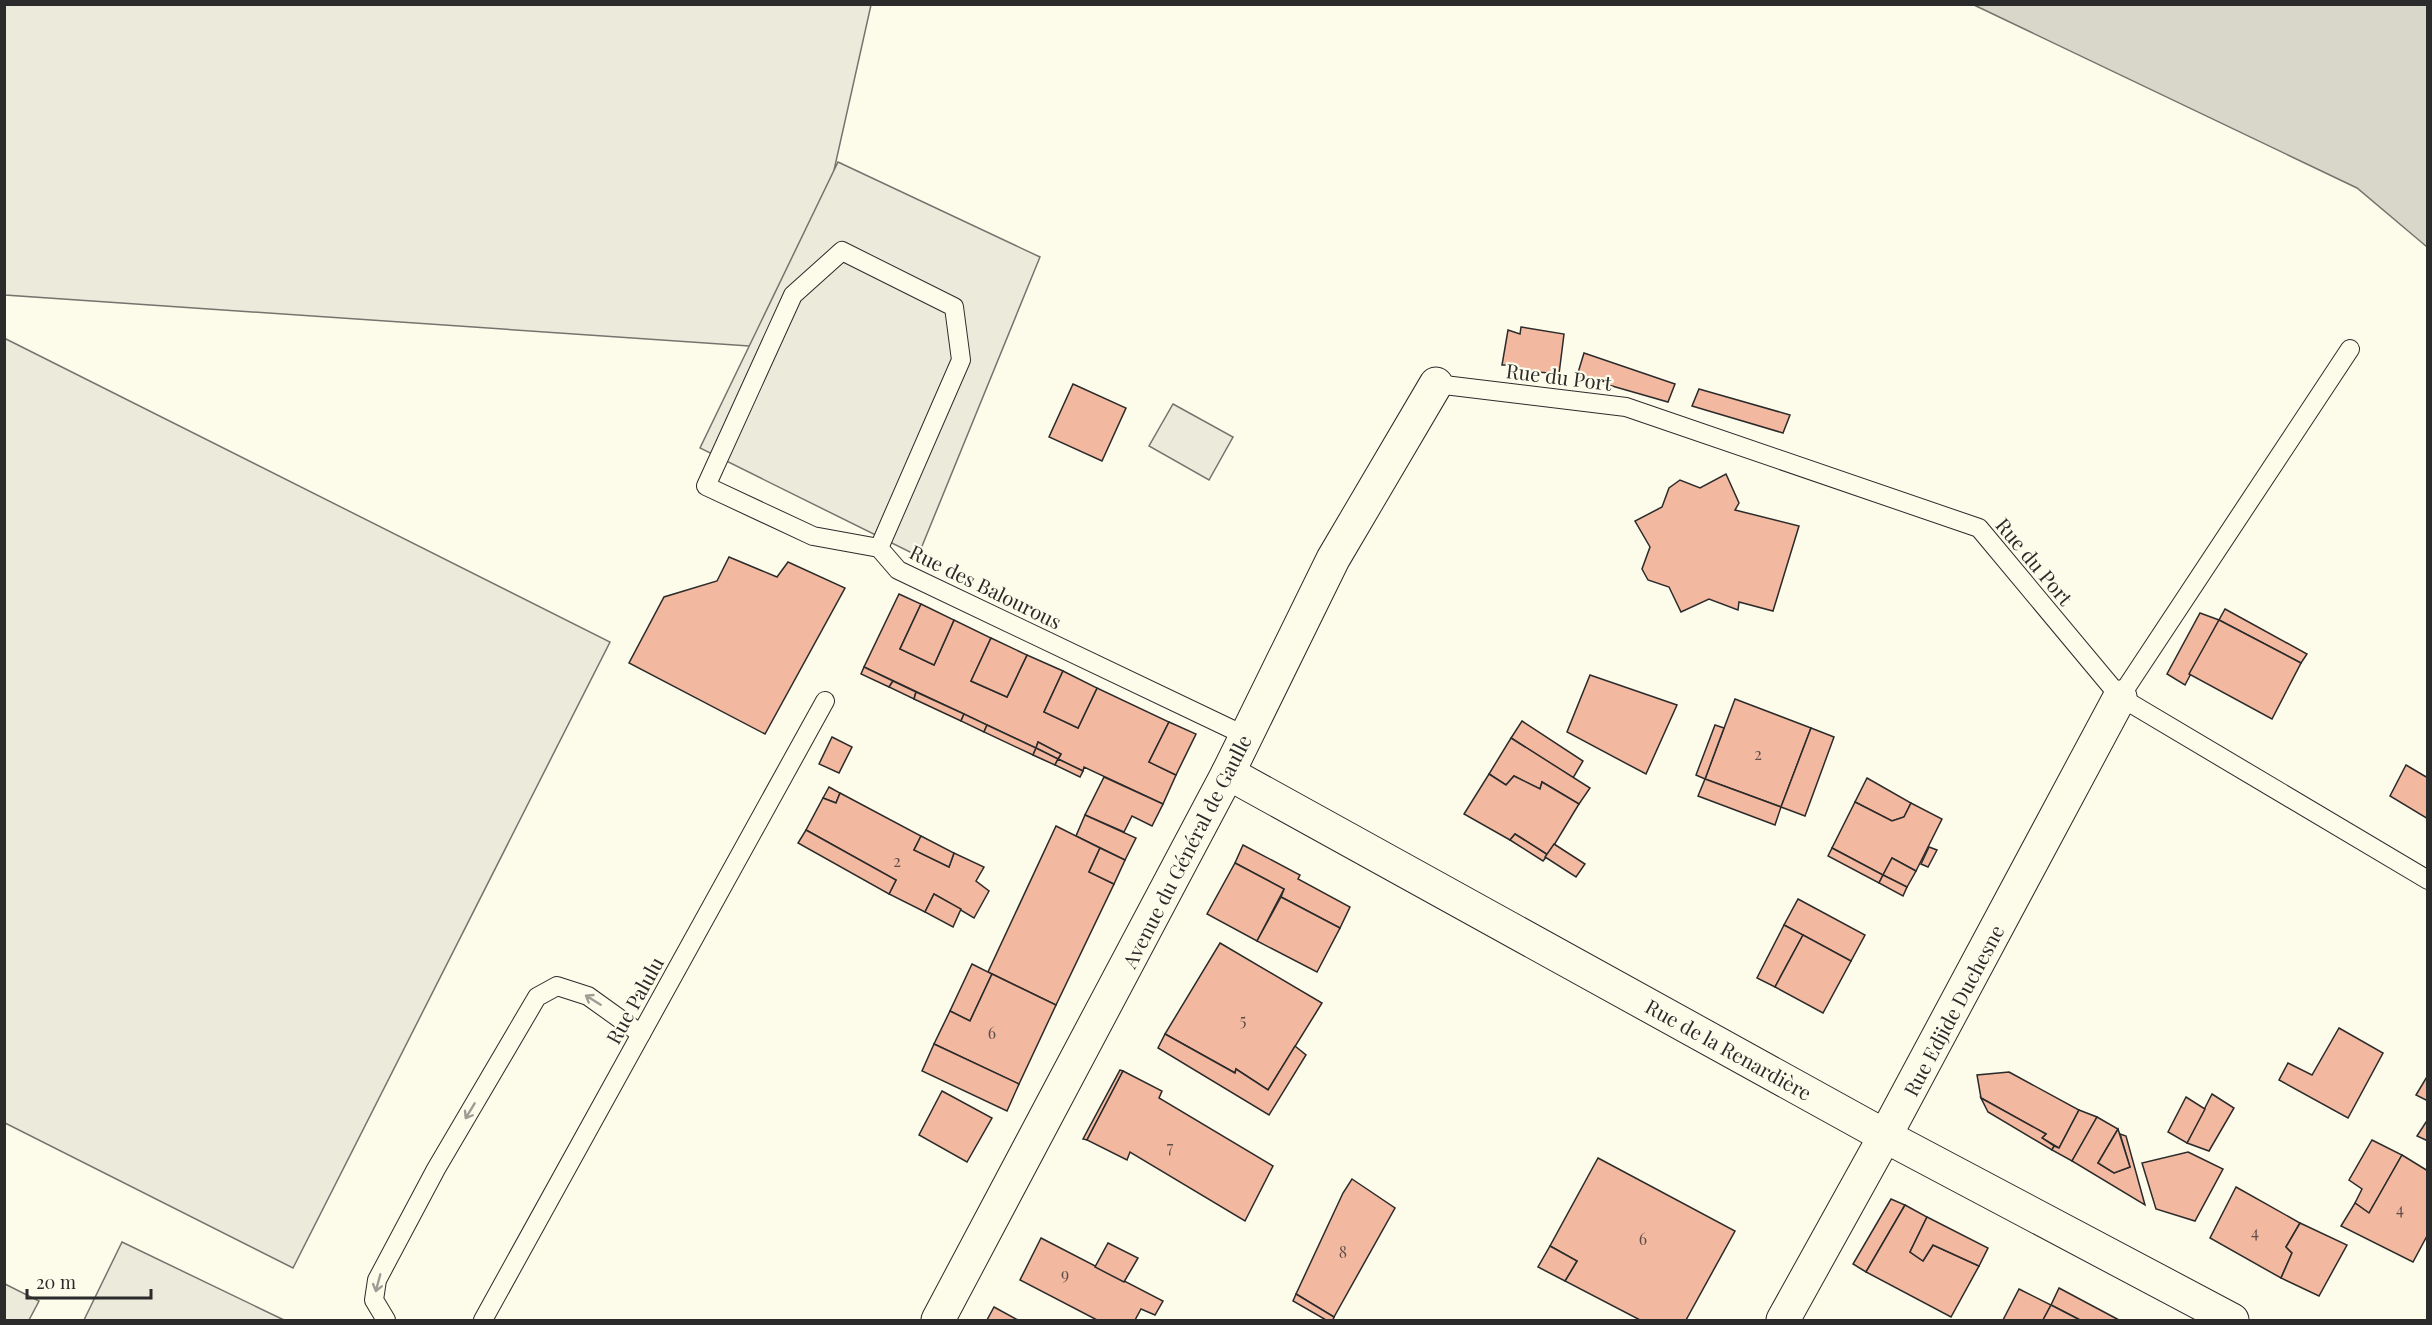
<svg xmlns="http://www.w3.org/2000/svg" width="2432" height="1325" viewBox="0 0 2432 1325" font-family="'Playfair Display',serif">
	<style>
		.green { fill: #ecebdb; stroke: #74746e; stroke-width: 1.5 }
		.parking { fill: #eceadb; stroke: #74746e; stroke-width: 1.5 }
		.water { fill: #d8d7c9; stroke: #74746e; stroke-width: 1.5 }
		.building { fill: #f2b8a0; stroke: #2b2b2b; stroke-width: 1.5 }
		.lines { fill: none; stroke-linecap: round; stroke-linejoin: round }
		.lane-casing { stroke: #2b2b2b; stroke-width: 20 }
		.street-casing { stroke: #2b2b2b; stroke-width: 35 }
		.lane { stroke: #fdfbea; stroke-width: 18 }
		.street { stroke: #fdfbea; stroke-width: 33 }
		.oneway { stroke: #9e9d94 }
		.labels { text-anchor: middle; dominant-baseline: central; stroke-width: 4.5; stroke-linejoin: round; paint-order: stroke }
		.number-label { font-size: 16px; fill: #5d4e48 }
		.street-label { font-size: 20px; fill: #2b2b2b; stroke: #fdfbea }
	</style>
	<rect width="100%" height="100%" fill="#fdfbea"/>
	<g class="green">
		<polygon points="4,5 871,5 794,349 5,295"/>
		<polygon points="4,338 610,642 293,1268 5,1123"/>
		<polygon points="1173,404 1233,437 1209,480 1149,446"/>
		<polygon points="5,1284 39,1301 29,1320 5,1320"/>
	</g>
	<g class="parking">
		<polygon points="838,162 1040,257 918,556 700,448"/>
		<polygon points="122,1242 284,1320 84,1320"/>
	</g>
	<polygon class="water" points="1974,5 2427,5 2427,247 2357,188"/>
	<g class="building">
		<polygon points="1521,327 1564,334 1559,374 1515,370 1515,365 1502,365 1508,330 1520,334"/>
		<polygon points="1584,353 1675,384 1668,402 1577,376"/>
		<polygon points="1073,384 1126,408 1102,461 1049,437"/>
		<polygon points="1699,389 1790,415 1783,433 1692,406"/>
		<polygon points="1726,474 1739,503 1735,510 1799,526 1773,611 1739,602 1738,610 1709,599 1681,612 1669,587 1648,580 1642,569 1650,547 1635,521 1662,507 1669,488 1680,480 1700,488"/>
		<polygon points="729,557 777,577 788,562 845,588 765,734 629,663 664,597 717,581"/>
		<polygon points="899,594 921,604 900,649 934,665 954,620 991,638 971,681 1007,697 1027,655 1063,671 1044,712 1078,728 1097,688 1169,722 1149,762 1176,775 1163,804 1084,767 1083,771 1058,759 1061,754 1038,742 1036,748 864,667"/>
		<polygon points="921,604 954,620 934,665 900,649"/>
		<polygon points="2225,609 2307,654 2301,663 2219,620"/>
		<polygon points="2200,613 2219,620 2185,685 2167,674"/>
		<polygon points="2219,620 2301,663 2272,719 2189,674"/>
		<polygon points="991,638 1027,655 1007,697 971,681"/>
		<polygon points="864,667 893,681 889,687 861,674"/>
		<polygon points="1063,671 1097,688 1078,728 1044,712"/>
		<polygon points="1590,675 1677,705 1646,774 1567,732"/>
		<polygon points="893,681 916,692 914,699 889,687"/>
		<polygon points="916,692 964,714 961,721 914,699"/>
		<polygon points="1735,699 1811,728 1781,807 1705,779"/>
		<polygon points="964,714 987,725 984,732 961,721"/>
		<polygon points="1522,721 1583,761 1573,778 1511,738"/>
		<polygon points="1169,722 1196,734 1176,775 1149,762"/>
		<polygon points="987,725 1036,748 1033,755 984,732"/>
		<polygon points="1715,725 1724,728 1705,779 1696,775"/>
		<polygon points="1811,728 1834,737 1805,816 1781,807"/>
		<polygon points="832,737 852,747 839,773 819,764"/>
		<polygon points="1511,738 1590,788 1579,804 1542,782 1540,789 1514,776 1506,785 1489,774"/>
		<polygon points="1038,742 1061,754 1058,759 1036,748"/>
		<polygon points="1036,748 1058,759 1055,765 1033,755"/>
		<polygon points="1058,759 1083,771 1080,777 1055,765"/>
		<polygon points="2406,765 2428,778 2428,819 2390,796"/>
		<polygon points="1489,774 1506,785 1514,776 1540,789 1542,782 1579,804 1548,855 1515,834 1510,840 1464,814"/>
		<polygon points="1104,777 1163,804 1152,826 1132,816 1124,832 1085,815"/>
		<polygon points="1867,778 1911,803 1904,817 1892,821 1855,802"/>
		<polygon points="1705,779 1781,807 1775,825 1698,796"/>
		<polygon points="829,787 840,793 836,803 823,798"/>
		<polygon points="840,793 921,836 914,850 949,867 954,853 984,867 976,881 989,891 974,918 934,894 925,912 889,894 896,880 806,830 823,798 836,803"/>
		<polygon points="1855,802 1892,821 1904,817 1911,803 1942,819 1916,871 1892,858 1883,875 1832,848"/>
		<polygon points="1085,815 1136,838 1125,860 1076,836"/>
		<polygon points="1056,826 1100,848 1089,872 1114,884 1056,1005 988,972"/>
		<polygon points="806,830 896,880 889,894 798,843"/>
		<polygon points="1515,834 1548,855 1543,861 1510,840"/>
		<polygon points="921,836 954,853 949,867 914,850"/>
		<polygon points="1554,844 1585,864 1576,877 1545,857"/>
		<polygon points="1243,845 1300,875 1298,879 1350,907 1340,928 1281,897 1284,889 1235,863"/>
		<polygon points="1929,847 1937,850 1928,867 1921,864"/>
		<polygon points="1100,848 1125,860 1114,884 1089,872"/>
		<polygon points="1832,848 1883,875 1879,883 1828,856"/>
		<polygon points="1892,858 1916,871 1907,887 1883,875"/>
		<polygon points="1235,863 1284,889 1257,941 1207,914"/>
		<polygon points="1883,875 1907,887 1903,896 1879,883"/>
		<polygon points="934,894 961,909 953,927 925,912"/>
		<polygon points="1281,897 1340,928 1317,972 1257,941"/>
		<polygon points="1798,899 1865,935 1851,961 1784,925"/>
		<polygon points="1784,925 1803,935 1775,987 1757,978"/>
		<polygon points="1803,935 1851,961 1823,1013 1775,987"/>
		<polygon points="1220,943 1322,1003 1268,1090 1236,1069 1235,1073 1165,1034"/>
		<polygon points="972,964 992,974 970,1021 950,1011"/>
		<polygon points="992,974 1056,1005 1019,1084 934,1044 950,1011 970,1021"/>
		<polygon points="2339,1028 2383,1053 2348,1118 2279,1080 2288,1063 2312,1075"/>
		<polygon points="1165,1034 1235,1073 1236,1069 1268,1090 1295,1046 1306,1055 1269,1115 1158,1048"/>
		<polygon points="934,1044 1019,1084 1007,1111 922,1071"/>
		<polygon points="1120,1070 1123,1071 1087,1140 1083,1139"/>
		<polygon points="1123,1071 1162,1091 1159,1098 1273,1166 1245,1221 1130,1152 1127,1160 1087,1140"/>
		<polygon points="2009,1072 2079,1110 2059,1148 2042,1138 2046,1134 1981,1098 1977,1075"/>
		<polygon points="2428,1075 2428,1101 2416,1095"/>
		<polygon points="942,1091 992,1118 967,1162 919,1135"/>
		<polygon points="2212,1094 2234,1108 2209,1151 2187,1143"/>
		<polygon points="2186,1097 2205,1109 2187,1143 2168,1132"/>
		<polygon points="1981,1098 2046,1134 2042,1138 2054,1146 2052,1150 1988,1112"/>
		<polygon points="2079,1110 2097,1117 2072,1161 2052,1150 2054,1146 2059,1148"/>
		<polygon points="2097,1117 2118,1129 2098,1163 2114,1173 2130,1167 2120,1134 2126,1136 2145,1205 2072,1161"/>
		<polygon points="2428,1119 2428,1141 2417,1136"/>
		<polygon points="2118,1129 2130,1167 2114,1173 2098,1163"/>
		<polygon points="2372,1140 2402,1155 2369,1213 2355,1203 2362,1189 2349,1180"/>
		<polygon points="2188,1152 2223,1169 2195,1221 2156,1209 2142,1163"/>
		<polygon points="2402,1155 2428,1171 2428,1234 2413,1262 2341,1226 2355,1203 2369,1213"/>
		<polygon points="1598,1158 1735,1231 1686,1320 1640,1320 1565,1281 1577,1261 1550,1246"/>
		<polygon points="1352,1179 1395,1208 1334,1317 1296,1294 1343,1193"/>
		<polygon points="2236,1187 2300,1223 2286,1247 2292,1253 2281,1278 2210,1238"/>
		<polygon points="1891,1199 1905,1205 1866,1272 1853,1264"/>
		<polygon points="1905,1205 1927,1217 1910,1252 1923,1261 1933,1245 1979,1266 1951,1317 1866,1272"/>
		<polygon points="1927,1217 1988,1248 1979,1266 1933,1245 1923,1261 1910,1252"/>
		<polygon points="2300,1223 2347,1245 2319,1296 2281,1278 2292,1253 2286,1247"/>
		<polygon points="1041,1238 1163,1301 1155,1315 1141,1309 1135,1320 1097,1320 1020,1280"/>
		<polygon points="1108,1243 1138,1258 1124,1282 1095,1267"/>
		<polygon points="1550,1246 1577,1261 1565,1281 1538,1267"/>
		<polygon points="2059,1288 2119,1320 2080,1320 2051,1305"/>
		<polygon points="2019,1289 2051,1305 2043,1320 2003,1320"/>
		<polygon points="1296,1294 1334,1317 1333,1320 1326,1320 1293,1301"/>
		<polygon points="2051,1305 2080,1320 2043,1320"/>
		<polygon points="994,1307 1018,1320 987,1320"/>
	</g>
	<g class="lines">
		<defs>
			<g id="lane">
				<polyline points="1436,384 1626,407 1979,528 2120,697 2428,880"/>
				<polyline points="879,548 961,360 954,307 842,251 793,295 706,486 813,536 879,548 898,570 1246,736"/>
				<polyline points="2120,697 2350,349"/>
				<polyline points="386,1320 374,1300 377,1280 436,1169 537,997 557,986 588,996 641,1034"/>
				<polyline points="483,1320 825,701"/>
			</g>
			<g id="street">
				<polyline points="1228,773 1885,1136 2232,1320"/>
				<polyline points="938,1320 1228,773 1333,559 1436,384"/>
				<polyline points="1783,1320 1885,1136 2120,697"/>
			</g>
		</defs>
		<use href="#lane" class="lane-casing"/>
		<use href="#street" class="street-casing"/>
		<use href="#lane" class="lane"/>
		<use href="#street" class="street"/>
	</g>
	<defs><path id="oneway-shaft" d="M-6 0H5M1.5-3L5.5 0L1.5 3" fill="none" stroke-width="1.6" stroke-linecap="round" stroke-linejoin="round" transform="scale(1.5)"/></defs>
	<g class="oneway">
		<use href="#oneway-shaft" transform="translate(593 1000) rotate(-148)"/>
		<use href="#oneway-shaft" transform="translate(470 1111) rotate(121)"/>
		<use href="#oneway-shaft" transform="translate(378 1283) rotate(105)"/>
	</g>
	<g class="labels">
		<g class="number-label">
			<text x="1758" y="753">2</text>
			<text x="897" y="860">2</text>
			<text x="1243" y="1019">5</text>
			<text x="992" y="1032">6</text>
			<text x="1170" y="1146">7</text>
			<text x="2400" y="1208">4</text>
			<text x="2255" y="1231">4</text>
			<text x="1643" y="1238">6</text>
			<text x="1343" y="1251">8</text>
			<text x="1065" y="1273">9</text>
		</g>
		<g class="street-label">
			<text transform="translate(1559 376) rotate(7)">Rue du Port</text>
			<text transform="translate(2035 561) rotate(50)">Rue du Port</text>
			<text transform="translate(986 586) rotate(26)">Rue des Balourous</text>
			<text transform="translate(1186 851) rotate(-63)">Avenue du Général de Gaulle</text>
			<text transform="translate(634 1000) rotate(-61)">Rue Palulu</text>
			<text transform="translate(1953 1010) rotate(-62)">Rue Edjide Duchesne</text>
			<text transform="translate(1729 1049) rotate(29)">Rue de la Renardière</text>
		</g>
	</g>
	<rect width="2432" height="1325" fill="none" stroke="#2b2b2b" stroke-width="12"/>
	<path d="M27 1289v9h124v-9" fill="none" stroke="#2b2b2b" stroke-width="3"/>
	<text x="36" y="1289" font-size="18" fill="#2b2b2b" stroke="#fdfbea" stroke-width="4.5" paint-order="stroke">20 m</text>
</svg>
